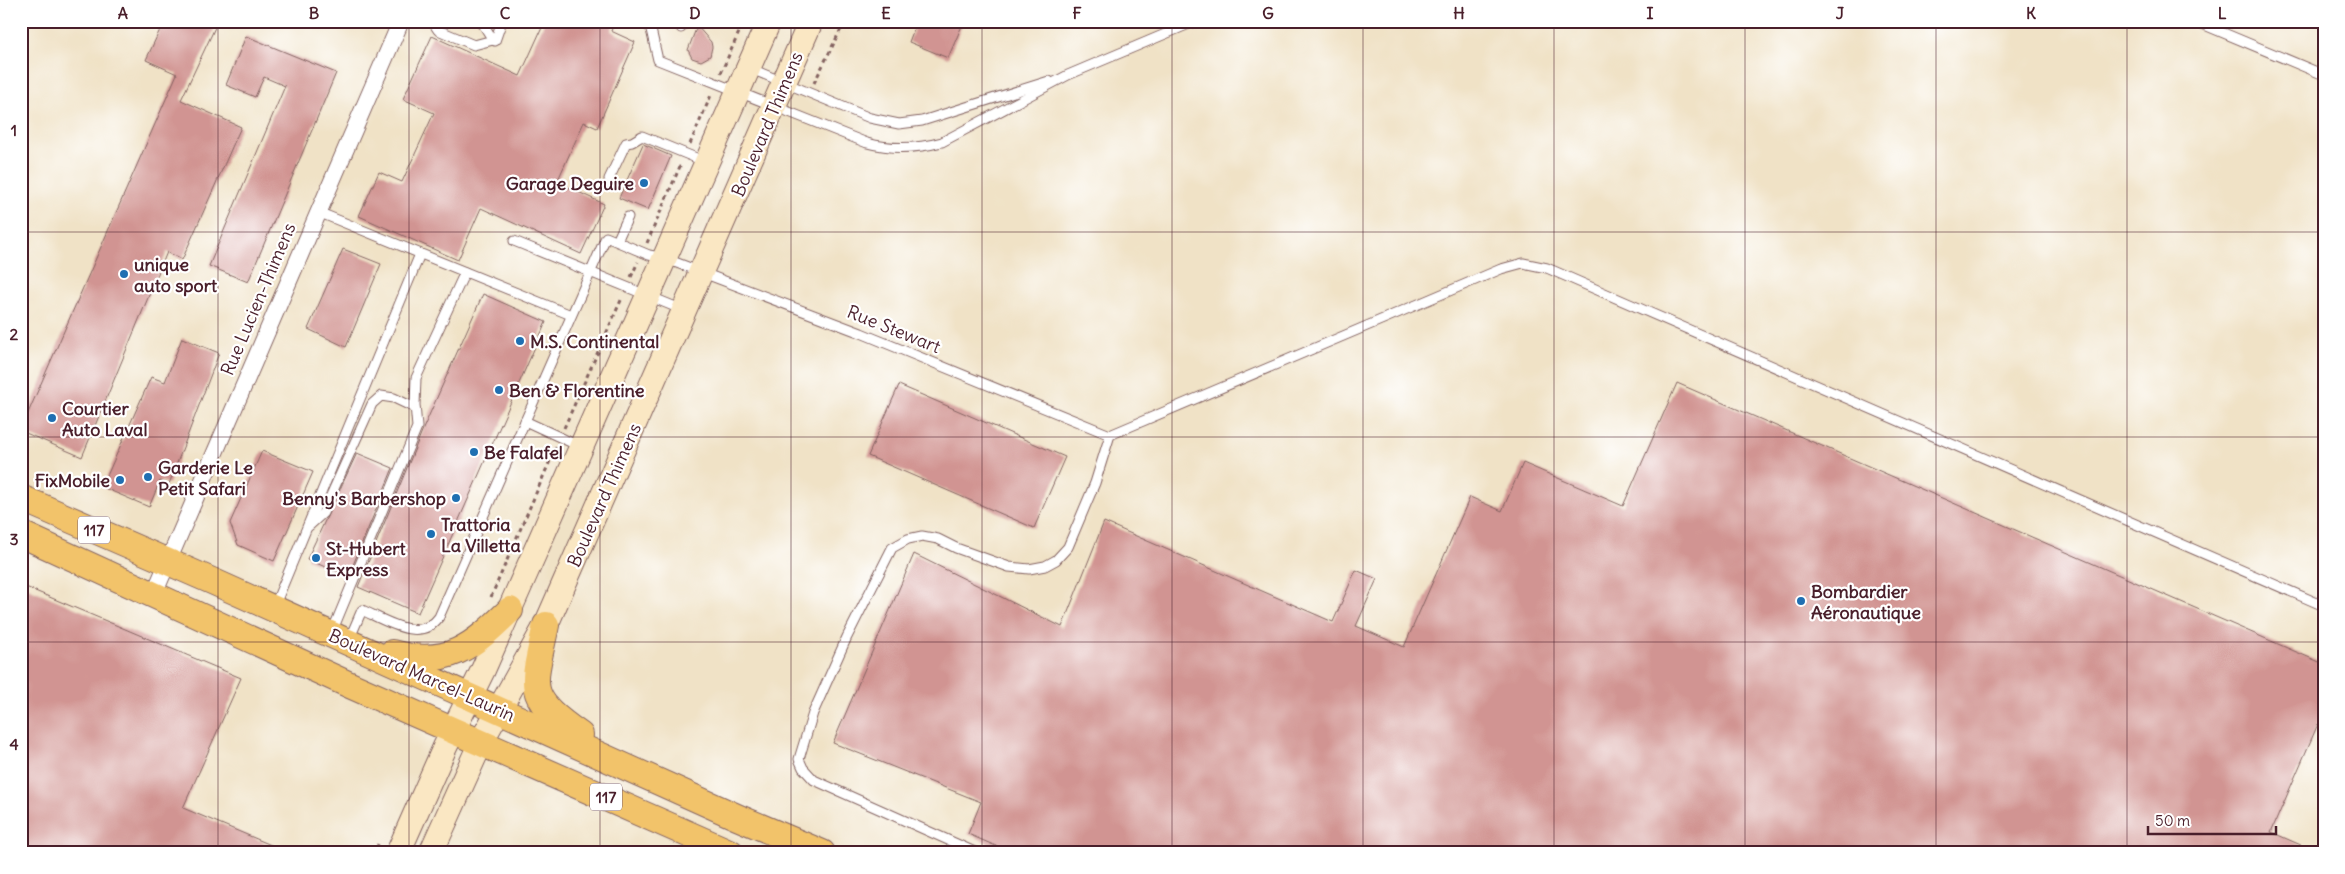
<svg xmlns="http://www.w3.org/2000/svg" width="2345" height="874" viewBox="0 0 2345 874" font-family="Delius,sans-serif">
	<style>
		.building { fill: #d19492 }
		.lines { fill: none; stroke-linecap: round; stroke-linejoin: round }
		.lane-casing { stroke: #846361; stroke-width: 11 }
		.street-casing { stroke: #846361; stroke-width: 18 }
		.secondary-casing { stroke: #846361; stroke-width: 26 }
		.primary-casing { stroke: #846361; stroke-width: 28 }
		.path { stroke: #846361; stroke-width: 3; stroke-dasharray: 4 4; stroke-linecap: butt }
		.lane { stroke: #fff; stroke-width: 9 }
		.street { stroke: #fff; stroke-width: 16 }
		.secondary { stroke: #fae7c3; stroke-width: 24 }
		.primary { stroke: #f2c36a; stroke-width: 26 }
		.grid { fill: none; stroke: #4a1f2b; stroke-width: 1; stroke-opacity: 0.55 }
		.poi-dot { fill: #1f6fb2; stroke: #fff; stroke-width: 2 }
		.labels { text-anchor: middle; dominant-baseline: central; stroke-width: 4.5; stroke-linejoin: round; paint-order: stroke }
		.shield { fill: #fff; stroke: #80626b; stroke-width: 1 }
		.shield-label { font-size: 16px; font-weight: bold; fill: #4a1f2b }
		.street-label { font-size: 18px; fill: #4a1f2b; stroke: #fff }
		.poi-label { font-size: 18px; font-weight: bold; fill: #4a1f2b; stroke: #fff; text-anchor: start }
		.neatline { fill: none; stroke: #4a1f2b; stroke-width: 2 }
		.grid-label { font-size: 16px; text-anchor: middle; font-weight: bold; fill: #4a1f2b }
	</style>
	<rect width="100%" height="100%" fill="#fff"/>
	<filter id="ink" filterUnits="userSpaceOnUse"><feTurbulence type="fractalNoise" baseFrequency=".02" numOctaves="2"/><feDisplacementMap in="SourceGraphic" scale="10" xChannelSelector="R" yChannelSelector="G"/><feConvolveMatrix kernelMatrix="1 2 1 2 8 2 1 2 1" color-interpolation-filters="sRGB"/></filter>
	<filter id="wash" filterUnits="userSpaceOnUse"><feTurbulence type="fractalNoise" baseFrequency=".0096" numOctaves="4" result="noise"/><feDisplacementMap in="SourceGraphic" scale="20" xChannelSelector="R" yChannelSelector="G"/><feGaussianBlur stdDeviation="1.12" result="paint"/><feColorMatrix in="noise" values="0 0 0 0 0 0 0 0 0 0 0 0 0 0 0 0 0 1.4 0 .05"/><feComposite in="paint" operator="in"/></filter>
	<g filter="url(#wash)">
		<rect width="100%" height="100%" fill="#f0e2c6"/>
		<g id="blocks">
			<g class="building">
				<polygon points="164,21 218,21 181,100 241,127 182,260 167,252 82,457 21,431 21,429 177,74 146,60"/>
				<polygon points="545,21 615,21 611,31 635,42 597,128 584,122 557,182 604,204 581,254 481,208 458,260 359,216 379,172 402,182 434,113 403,99 432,36 520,76"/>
				<polygon points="917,21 964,21 948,58 909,42"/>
				<polygon points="697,26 711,42 712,47 710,56 701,61 692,58 688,50"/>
				<polygon points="246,36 336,73 248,282 209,266 285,86 264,77 255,97 226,85"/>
				<polygon points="643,144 671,156 648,210 619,198"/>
				<polygon points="343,249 381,264 346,347 308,329"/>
				<polygon points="483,294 546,322 418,613 358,587 423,429"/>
				<polygon points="182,338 219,353 169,484 160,481 149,507 102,487 151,377 165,382"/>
				<polygon points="1677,383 2324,664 2324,726 2318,724 2271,832 2319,853 1012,853 968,834 981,802 833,743 914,554 1062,627 1104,522 1333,622 1356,570 1377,579 1356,626 1404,647 1470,497 1502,511 1523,463 1623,506"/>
				<polygon points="899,385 1065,457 1034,528 868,456"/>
				<polygon points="262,451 313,472 274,561 238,545 230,523"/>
				<polygon points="357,453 393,468 348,577 307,559"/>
				<polygon points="21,585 241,678 183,808 290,853 21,853"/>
			</g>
		</g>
	</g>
	<g filter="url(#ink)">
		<use href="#blocks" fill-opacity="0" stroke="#846361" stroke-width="1"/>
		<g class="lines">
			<defs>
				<g id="lane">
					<polyline points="432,21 438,30 474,45 493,40 483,24 477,21"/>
					<path d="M649 21 658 60 867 143C893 150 916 149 942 142L1068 75 1196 21"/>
					<polyline points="2195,21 2324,75"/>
					<polyline points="681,28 684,21"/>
					<polyline points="493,40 495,41 502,21"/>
					<polyline points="749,68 870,118 899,124 922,121 1049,81"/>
					<polyline points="609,179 626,143 632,142 642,136 706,162"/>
					<polyline points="318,212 571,315"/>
					<polyline points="514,241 683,310"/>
					<polyline points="617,241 628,217"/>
					<polyline points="525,421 581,447"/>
					<polyline points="309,526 323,513 372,404 381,396 394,398 415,408"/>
					<polyline points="274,607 420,254"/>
					<polyline points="332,632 417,427 415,405 416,378 465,272"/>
					<path d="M349 640 362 610C385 620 420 644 439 617L606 237 649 255 664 258 861 333 1110 435"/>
					<polyline points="977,853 814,780 803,768 799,759 813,713 847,637 892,548 908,539 922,536 938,539 956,548 1009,567 1029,569 1045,566 1056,560 1068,547 1095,483 1110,435 1501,269 1523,263 1547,268 2324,606"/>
				</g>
				<polyline id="street" points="154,594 401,21"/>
				<g id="secondary">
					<polyline points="398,853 445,747 483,670 769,21"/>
					<polyline points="431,853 481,742 546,625 811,21"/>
				</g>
				<g id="primary">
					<polyline points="21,498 212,581 737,817 822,853"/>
					<polyline points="21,534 352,686 731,853"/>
					<path d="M546 625C533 688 523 695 580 735"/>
					<path d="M392 653C448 668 472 647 510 610"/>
				</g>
			</defs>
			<use href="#lane" class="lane-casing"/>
			<use href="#street" class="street-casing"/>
			<use href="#secondary" class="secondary-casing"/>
			<use href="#primary" class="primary-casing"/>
			<g class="path">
				<polyline points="721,73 744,21"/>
				<polyline points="814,83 845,21"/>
				<polyline points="690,144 712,93"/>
				<polyline points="647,243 681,164"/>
				<polyline points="631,277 638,262"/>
				<polyline points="564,428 622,298"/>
				<polyline points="491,597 556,447"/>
				<polyline points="375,853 378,844"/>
			</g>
			<use href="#lane" class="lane"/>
			<use href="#street" class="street"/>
			<use href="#secondary" class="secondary"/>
			<use href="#primary" class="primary"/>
		</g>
	</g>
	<path class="grid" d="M218 21V853M409 21V853M600 21V853M791 21V853M982 21V853M1172 21V853M1363 21V853M1554 21V853M1745 21V853M1936 21V853M2127 21V853M21 232H2324M21 437H2324M21 642H2324"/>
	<g class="poi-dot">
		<circle cx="644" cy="183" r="5"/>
		<circle cx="124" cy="274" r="5"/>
		<circle cx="520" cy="341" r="5"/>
		<circle cx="499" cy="390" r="5"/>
		<circle cx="52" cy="418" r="5"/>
		<circle cx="474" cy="452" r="5"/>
		<circle cx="148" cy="477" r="5"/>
		<circle cx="120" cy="480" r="5"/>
		<circle cx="456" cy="498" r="5"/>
		<circle cx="431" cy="534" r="5"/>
		<circle cx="316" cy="558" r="5"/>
		<circle cx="1801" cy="601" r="5"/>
	</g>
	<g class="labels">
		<g class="shield">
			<rect x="78" y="516.5" width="32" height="27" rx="4"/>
			<rect x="590" y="783.5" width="32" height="27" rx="4"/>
		</g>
		<g class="shield-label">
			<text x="94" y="530">117</text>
			<text x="606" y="797">117</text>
		</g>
		<g class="street-label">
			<text transform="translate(767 124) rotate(-67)">Boulevard Thimens</text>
			<text transform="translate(258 299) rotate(-67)">Rue Lucien-Thimens</text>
			<text transform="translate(894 329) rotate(22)">Rue Stewart</text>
			<text transform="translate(604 495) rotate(-66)">Boulevard Thimens</text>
			<text transform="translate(422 675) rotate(24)">Boulevard Marcel-Laurin</text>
		</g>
		<g class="poi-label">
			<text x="634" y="183" text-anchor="end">Garage Deguire</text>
			<text x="134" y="264">unique<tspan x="134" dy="21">auto sport</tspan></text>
			<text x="530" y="341">M.S. Continental</text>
			<text x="509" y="390">Ben &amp; Florentine</text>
			<text x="62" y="408">Courtier<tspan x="62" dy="21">Auto Laval</tspan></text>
			<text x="484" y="452">Be Falafel</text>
			<text x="158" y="467">Garderie Le<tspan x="158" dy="21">Petit Safari</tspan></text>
			<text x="110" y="480" text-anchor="end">FixMobile</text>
			<text x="446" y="498" text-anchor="end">Benny's Barbershop</text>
			<text x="441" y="524">Trattoria<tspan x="441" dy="21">La Villetta</tspan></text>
			<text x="326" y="548">St-Hubert<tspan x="326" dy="21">Express</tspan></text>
			<text x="1811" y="591">Bombardier<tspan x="1811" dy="21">Aéronautique</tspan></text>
		</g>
	</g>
	<rect width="2345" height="874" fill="none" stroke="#fff" stroke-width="55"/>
	<path d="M2148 826v8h128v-8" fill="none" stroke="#4a1f2b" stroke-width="2.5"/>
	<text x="2155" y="826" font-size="15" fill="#4a1f2b" stroke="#ffffff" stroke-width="4" paint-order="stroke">50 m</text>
	<rect x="28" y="28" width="2290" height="818" class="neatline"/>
	<g class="grid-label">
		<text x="123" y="19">A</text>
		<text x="314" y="19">B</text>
		<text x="505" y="19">C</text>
		<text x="695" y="19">D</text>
		<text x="886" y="19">E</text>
		<text x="1077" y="19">F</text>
		<text x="1268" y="19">G</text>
		<text x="1459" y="19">H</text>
		<text x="1650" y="19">I</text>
		<text x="1840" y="19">J</text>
		<text x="2031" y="19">K</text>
		<text x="2222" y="19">L</text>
		<text x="14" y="136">1</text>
		<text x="14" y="340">2</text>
		<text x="14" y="545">3</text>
		<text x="14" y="750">4</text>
	</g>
</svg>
